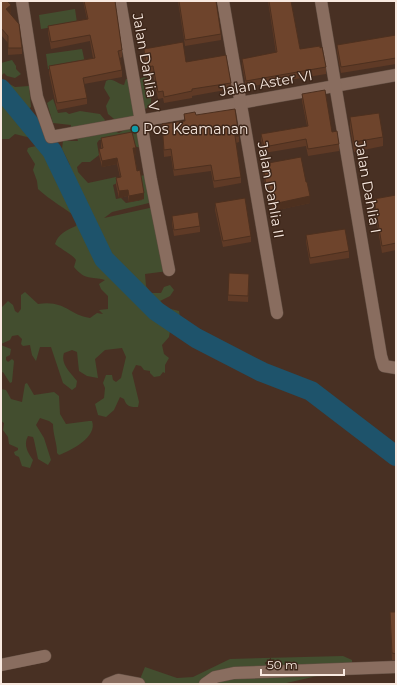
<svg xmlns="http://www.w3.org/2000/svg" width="397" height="685" viewBox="0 0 397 685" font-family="Montserrat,sans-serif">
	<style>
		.green { fill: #434e2f }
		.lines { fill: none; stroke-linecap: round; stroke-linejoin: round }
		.river { stroke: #1e536b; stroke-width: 20 }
		.minor-casing { stroke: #624e42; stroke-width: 13 }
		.minor { stroke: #896d5f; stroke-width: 12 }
		.wall { fill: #5f3a26 }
		.shaded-wall { fill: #4d301f }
		.building { fill: #6e442c; stroke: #4d301f }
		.culture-dot { fill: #0f9aa8; stroke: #3d2619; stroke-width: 1.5 }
		.labels { text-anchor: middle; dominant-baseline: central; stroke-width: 3; stroke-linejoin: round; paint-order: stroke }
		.street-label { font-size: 14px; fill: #f8e9e0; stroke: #3d2619 }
		.poi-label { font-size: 14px; fill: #f8e9e0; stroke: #3d2619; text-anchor: start }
	</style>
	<rect width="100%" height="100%" fill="#483023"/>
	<g class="green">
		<polygon points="75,9 77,23 41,29 39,15"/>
		<polygon points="82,49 85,63 48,69 46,54"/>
		<polygon points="12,60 16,66 16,69 21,74 15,78 7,76 4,73 1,76 1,63"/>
		<polygon points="1,76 2,80 15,87 29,86 31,107 24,113 25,116 41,125 38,129 33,130 35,137 31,138 15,134 9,139 1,139"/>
		<path d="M144 77 151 80C154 86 156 92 151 98V106L145 109 140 106 139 117 119 123 108 114 106 106 110 98 104 88 106 81C113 77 117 84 124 85L126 79H130L137 93 140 79Z"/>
		<path d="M53 99 58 113 66 112 69 114 80 111 100 114 105 120 99 130H111L119 133 129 127H133L139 134 144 148 137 147 118 139 99 140 97 143 99 155 90 162H82L77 167 78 172 88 183 116 177 117 183 113 185 116 199 121 198 126 203 142 200 139 176 146 175 153 202 112 212 104 218 154 207 168 271 145 274 146 286 151 293H161L164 287 170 285 174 290 170 296 160 301 167 308 179 311 180 317 183 319 167 323C158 314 155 315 146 309L149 316 161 319 170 331 169 337 162 345 164 354 169 358 165 365V373L163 372 160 376 154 377 150 373V371L144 370 141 366 136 365 132 373 139 402 138 407C130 407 127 407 124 399L120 397 114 410 106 417 98 415 95 404 104 398 105 388 103 383 106 375H112L113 380 116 382 121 378 126 357 122 348 105 350 95 359 98 378 87 376 79 371 77 352 72 350 64 353C60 364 71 373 77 381L76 387 72 390 63 383 51 347H40L36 361 32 355 30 345 23 346 21 344 22 339 18 335 12 336 10 340 1 344V308L8 301 13 305 15 311 18 313 21 309V295L25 292 38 304C66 300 68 315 90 318L97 313 103 314 99 310 108 309V296L101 289 99 284 105 280C90 276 86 281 74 267L76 260C73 255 61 249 55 244 58 234 67 230 76 226L78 219C65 208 51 201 38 189L37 181 33 170 35 164 27 151 28 148C37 144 44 148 53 146L63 155 67 164 70 165 62 149 63 141H78L76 135 70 132 71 125 53 123 47 103Z"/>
		<polygon points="1,345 11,349 10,355 6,357 6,360 8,362 12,359 14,361 12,382 10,383 3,372 1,373"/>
		<path d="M27 383 34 395 54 392 59 396 60 414 66 424 89 421H92C98 437 70 451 59 455L57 453C57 443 53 435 53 424L49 421 40 418 36 425 44 438 51 460 48 465 38 459 34 440 33 437 28 436C23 445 28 453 33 460L30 468 22 466 19 457 15 455 14 452 18 450V448L9 444 8 437 3 430 4 423 1 421V389L6 390 11 399 22 402 25 384Z"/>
		<polygon points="343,656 352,660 352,668 282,684 138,684 145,667 177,678 193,677 230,659"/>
	</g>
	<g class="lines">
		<polyline class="river" points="1,89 52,151 104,259 156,311 196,338 262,372 311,391 396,456"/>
		<defs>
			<g id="minor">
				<polyline points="22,1 37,97 51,137 396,75"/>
				<polyline points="120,1 151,180 169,270"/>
				<polyline points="223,1 277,313"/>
				<polyline points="321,1 381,356 384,366 396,368"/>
				<polyline points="1,665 45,656"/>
				<polyline points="108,684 118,680 139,684"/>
				<polyline points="205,684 215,677 234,673 396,667"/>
			</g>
		</defs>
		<use href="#minor" class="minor-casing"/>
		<use href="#minor" class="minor"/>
	</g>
	<g class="wall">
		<polygon points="1,1 11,12 10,13 22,48 22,54 8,55 8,43 1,35"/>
		<polygon points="83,1 115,1 122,50 122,57 120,58 122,70 122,77 84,84 87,98 87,104 57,110 49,73 49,66 93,58 90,41 51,49 48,33 48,26 87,19"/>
		<polygon points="178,1 216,1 221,34 221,40 185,46"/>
		<polygon points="268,1 291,1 300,49 326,67 326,74 246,87 242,65 242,59 276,53"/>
		<polygon points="396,35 396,64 341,73 337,51 337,45"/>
		<polygon points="144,49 186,62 231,83 231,89 192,96 192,98 164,103 163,98 158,99 153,73 147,74 144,56"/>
		<polygon points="302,94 332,132 339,144 339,151 308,156 306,146 264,153 261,140 261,134 307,126 302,101"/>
		<polygon points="184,114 196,115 239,136 239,142 236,143 241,177 241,183 214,188 211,171 174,176 171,156 164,157 162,124 184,121"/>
		<polygon points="350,117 383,137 383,146 354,152 350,127"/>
		<polygon points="101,138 136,154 134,155 144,199 129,202 128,196 119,198 116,185 116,178 120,177 117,164 102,167 99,155 99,149 101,148"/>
		<polygon points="263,164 306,182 310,203 273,211 269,192 266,193 263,171"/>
		<polygon points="396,195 396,250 382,253 374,206 374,199"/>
		<polygon points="215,203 251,236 251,242 223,247 215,210"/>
		<polygon points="172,216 200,226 200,232 174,236 172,223"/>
		<polygon points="306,235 349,251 349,258 310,264 306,242"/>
		<polygon points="249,281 248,302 228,301 228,295"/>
		<polygon points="396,612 396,660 392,660 390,619"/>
	</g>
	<g class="shaded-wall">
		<polygon points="11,5 11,12 6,16 6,9"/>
		<polygon points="133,148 136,148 136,154 133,155"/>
		<polygon points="117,158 117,164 102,167 102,161"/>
		<polygon points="128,190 128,196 119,198 119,191"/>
		<polygon points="144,193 144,199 129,202 129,196"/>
		<polygon points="310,196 310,203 273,211 273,204"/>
	</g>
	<g class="building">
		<polygon points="1,1 7,1 11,5 6,9 19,24 22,48 8,48 8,36 1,28"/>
		<polygon points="84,1 115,1 122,50 118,51 122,70 83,78 87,98 57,103 49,66 95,58 90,35 51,42 48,26 88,19"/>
		<polygon points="179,1 216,1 221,34 185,40"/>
		<polygon points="269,1 291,1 300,49 320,46 320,48 322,47 326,67 246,81 242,59 277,52"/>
		<polygon points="396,35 396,58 341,67 337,45"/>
		<polygon points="183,42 186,62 226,55 231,83 192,89 192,91 164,97 163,91 158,92 153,66 147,67 144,49"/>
		<polygon points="325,90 332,132 337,131 339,144 308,149 306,139 264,147 261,134 308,126 302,94"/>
		<polygon points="235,109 239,136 235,136 241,177 214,181 211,165 174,170 171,149 164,150 162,124 185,121 184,114 195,112 196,115"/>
		<polygon points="379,113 383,137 354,142 350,117"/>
		<polygon points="132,132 136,148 133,148 137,171 140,170 144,193 129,196 128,190 119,191 116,178 121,177 117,158 102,161 99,149 103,148 101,138"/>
		<polygon points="301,157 306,182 307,182 310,196 273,204 269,186 266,186 263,164"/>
		<polygon points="396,195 396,243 382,246 374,199"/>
		<polygon points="245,198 251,236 223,241 215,203"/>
		<polygon points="198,212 200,226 174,230 172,216"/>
		<polygon points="345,229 349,251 310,258 306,235"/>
		<polygon points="229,273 249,274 248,296 228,295"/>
		<polygon points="390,612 396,612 396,654 392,653"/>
	</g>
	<circle class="culture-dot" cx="135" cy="129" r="4"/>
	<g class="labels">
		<g class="street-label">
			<text transform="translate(146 62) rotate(80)">Jalan Dahlia V</text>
			<text transform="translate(266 83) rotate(-10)">Jalan Aster VI</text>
			<text transform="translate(368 187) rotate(80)">Jalan Dahlia I</text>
			<text transform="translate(271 190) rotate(80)">Jalan Dahlia II</text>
		</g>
		<g class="poi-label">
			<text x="143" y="129">Pos Keamanan</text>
		</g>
	</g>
	<rect width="397" height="685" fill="none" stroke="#f8e9e0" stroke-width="4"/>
	<path d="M261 669v6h83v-6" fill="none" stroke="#f8e9e0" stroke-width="2"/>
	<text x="267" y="669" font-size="12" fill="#f8e9e0" stroke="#3d2619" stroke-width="3" paint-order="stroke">50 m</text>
</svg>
